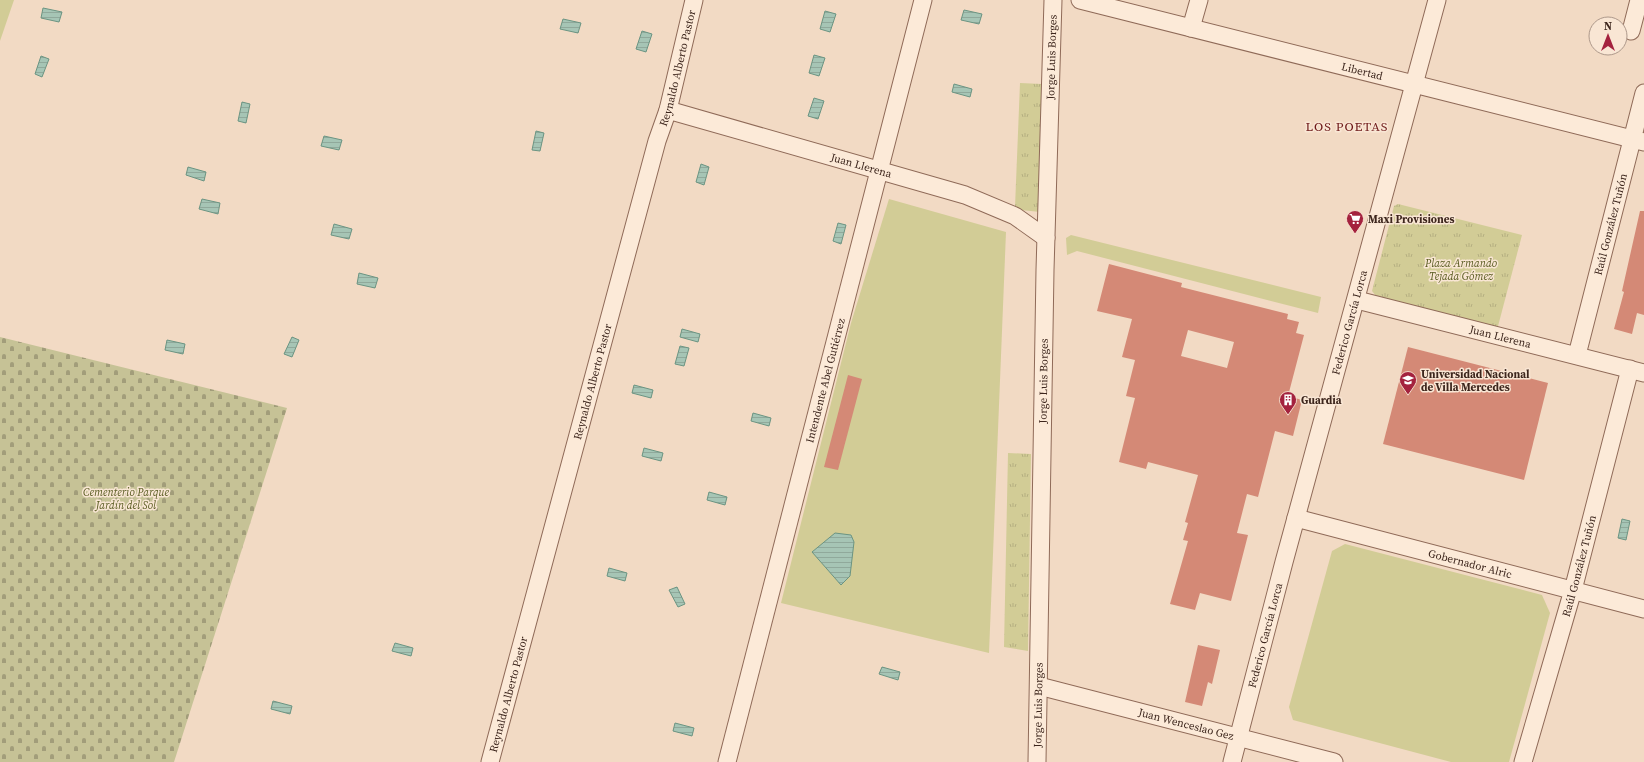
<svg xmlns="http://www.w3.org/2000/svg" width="1644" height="762" viewBox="0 0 1644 762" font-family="'Source Serif 4',serif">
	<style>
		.green { fill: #d2cc96 }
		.cemetery { fill: url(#cemetery-stones) }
		.park { fill: url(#park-tufts) }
		.water { fill: url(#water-rules); stroke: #6b9482 }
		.building { fill: #d48976; fill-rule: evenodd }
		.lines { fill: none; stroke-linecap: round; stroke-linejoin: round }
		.minor-casing { stroke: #8f6a58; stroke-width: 19 }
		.minor { stroke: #fcead8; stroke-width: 17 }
		.labels { text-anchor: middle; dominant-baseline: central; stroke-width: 3; stroke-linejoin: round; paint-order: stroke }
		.street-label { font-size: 11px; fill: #3d261d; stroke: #f9e6d4 }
		.poi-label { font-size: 11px; font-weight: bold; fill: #3d261d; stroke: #f9e6d4; text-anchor: start }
		.park-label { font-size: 11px; font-style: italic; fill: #5a5c22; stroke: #f9e6d4 }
		.quarter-label { font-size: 13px; letter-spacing: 1px; fill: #6e1919; stroke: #f9e6d4 }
	</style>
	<defs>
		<pattern id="cemetery-stones" width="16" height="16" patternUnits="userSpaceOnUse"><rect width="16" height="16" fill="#c6c296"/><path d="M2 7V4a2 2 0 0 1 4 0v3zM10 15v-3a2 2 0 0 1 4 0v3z" fill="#a29d7a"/></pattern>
		<pattern id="park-tufts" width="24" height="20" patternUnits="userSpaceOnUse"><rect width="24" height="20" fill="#d2cc96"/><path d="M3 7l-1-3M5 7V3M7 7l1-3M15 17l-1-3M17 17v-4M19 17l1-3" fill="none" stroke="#b5af81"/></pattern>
		<pattern id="water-rules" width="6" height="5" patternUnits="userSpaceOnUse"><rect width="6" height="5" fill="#a6c5b5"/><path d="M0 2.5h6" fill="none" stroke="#90a99b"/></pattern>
	</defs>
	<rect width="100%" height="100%" fill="#f2dac4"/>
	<g class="green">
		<polygon points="0,0 14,0 0,41"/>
		<polygon points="889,199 1006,232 989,653 781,603 851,323"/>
		<polygon points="1071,235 1321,297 1318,313 1077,251 1067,255 1066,238"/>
		<polygon points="1345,544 1542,595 1550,613 1509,762 1451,762 1293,720 1289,707 1332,551"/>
	</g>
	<polygon class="cemetery" points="0,337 287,408 174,762 0,762"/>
	<g class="park">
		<polygon points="1020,83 1042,84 1040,212 1021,210 1015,207"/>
		<polygon points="1398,204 1522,235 1497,330 1376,296 1372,291 1394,206"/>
		<polygon points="1008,453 1031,454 1028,651 1004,647"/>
	</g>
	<g class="water">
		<polygon points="43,8 62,12 59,22 41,18"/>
		<polygon points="964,10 982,14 979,24 961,20"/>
		<polygon points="825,11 836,14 830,32 820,29"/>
		<polygon points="563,19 581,23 578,33 560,29"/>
		<polygon points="642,31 652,34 646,52 636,49"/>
		<polygon points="814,55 825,58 819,76 809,73"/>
		<polygon points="41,56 49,59 42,77 35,74"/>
		<polygon points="954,84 972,89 970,97 952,92"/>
		<polygon points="814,98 824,101 818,119 808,116"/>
		<polygon points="242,102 250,104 246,123 238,121"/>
		<polygon points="536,131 544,133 540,151 532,150"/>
		<polygon points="324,136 342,140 339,150 321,146"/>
		<polygon points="701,164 709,167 704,185 696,182"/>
		<polygon points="188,167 206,172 204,181 186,175"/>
		<polygon points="202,199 220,203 218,214 199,209"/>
		<polygon points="838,223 846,225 841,244 833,241"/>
		<polygon points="334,224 352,229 349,239 331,235"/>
		<polygon points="359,273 378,278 375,288 357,284"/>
		<polygon points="682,329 700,334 698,342 680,337"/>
		<polygon points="292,337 299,340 292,357 284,354"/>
		<polygon points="167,340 185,344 183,354 165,350"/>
		<polygon points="680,346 689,348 684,366 675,364"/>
		<polygon points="634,385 653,390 651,398 632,393"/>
		<polygon points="753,413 771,418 769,426 751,421"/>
		<polygon points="644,448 663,453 661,461 642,456"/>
		<polygon points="709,492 727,497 725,505 707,500"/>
		<polygon points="1622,519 1630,521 1626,540 1618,538"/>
		<polygon points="835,533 851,535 854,542 850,576 841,585 812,552"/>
		<polygon points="609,568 627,573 625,581 607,576"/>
		<polygon points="677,587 685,604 678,607 669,590"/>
		<polygon points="395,643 413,648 411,656 392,651"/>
		<polygon points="882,667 900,672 898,680 879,674"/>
		<polygon points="273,701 292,706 290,714 271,709"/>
		<polygon points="675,723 694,728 692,736 673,731"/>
	</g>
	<g class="building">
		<polygon points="1640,211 1644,211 1644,315 1637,313 1632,334 1614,329 1624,292 1622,291"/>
		<path d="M1109 264 1182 283 1181 287 1288 314 1287 319 1299 322 1296 333 1304 335 1288 396 1302 400 1293 436 1275 431 1258 497 1247 494 1237 533 1248 535 1231 601 1200 593 1195 610 1170 604 1188 541 1183 540 1188 523 1185 522 1198 475 1148 462 1146 469 1119 462 1135 398 1126 396 1135 360 1122 357 1132 319 1097 311ZM1188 330 1234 342 1227 368 1181 356Z"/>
		<polygon points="1408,347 1548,383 1524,480 1383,444"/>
		<polygon points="848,375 862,379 838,470 824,467"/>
		<polygon points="1198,645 1220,650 1212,684 1208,682 1202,706 1185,702"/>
	</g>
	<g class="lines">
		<defs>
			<g id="minor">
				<path id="s1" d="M1080 0 1644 142"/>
				<polyline points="1191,28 1199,0"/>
				<polyline points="1631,31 1639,0"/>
				<path id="s2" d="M668 110 965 195 1015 216 1046 238"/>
				<path id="s3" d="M1357 300 1644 373"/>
				<path id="s4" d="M1577 355 1644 93"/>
				<path id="s5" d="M1296 518 1644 609"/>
				<path id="s6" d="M1039 686 1334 762"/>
				<path id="s7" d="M490 762 657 141 668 110 694 0"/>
				<path id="s8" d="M727 762 923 0"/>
				<path id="s9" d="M1037 762 1045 270 1053 0"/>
				<path id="s10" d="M1232 762 1284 562 1437 0"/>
				<path id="s11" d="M1523 762 1573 590 1630 369"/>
			</g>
		</defs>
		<use href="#minor" class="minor-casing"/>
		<use href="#minor" class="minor"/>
	</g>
	<defs>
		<symbol id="supermarket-pin" viewBox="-11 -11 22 30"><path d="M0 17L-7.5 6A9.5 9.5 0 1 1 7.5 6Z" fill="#a4223e" stroke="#f9e6d4"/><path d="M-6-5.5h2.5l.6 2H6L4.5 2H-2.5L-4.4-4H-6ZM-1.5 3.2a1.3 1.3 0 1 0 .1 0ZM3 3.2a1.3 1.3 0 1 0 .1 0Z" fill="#fff"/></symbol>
		<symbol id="university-pin" viewBox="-11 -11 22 30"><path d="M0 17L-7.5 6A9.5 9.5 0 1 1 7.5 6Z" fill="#a4223e" stroke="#f9e6d4"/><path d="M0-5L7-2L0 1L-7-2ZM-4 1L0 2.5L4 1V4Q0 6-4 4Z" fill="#fff"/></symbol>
		<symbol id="building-pin" viewBox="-11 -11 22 30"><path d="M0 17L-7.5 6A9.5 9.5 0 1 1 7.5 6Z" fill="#a4223e" stroke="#f9e6d4"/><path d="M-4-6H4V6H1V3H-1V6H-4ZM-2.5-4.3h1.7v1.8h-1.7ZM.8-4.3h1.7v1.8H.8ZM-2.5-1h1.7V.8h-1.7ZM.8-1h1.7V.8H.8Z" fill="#fff"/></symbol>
	</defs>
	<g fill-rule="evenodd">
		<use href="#supermarket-pin" x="1345" y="209" width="20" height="27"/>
		<use href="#university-pin" x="1398" y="370" width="20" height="27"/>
		<use href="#building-pin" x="1278" y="390" width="20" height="27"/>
	</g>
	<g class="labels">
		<g class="street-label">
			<text stroke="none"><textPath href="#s9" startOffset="705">Jorge Luis Borges</textPath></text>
			<text stroke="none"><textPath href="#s7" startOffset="719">Reynaldo Alberto Pastor</textPath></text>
			<text stroke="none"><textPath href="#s1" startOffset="291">Libertad</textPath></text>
			<text stroke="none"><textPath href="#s2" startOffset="201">Juan Llerena</textPath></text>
			<text stroke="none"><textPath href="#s4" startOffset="135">Raúl González Tuñón</textPath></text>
			<text stroke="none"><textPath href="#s10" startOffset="455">Federico García Lorca</textPath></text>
			<text stroke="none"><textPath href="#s3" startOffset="148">Juan Llerena</textPath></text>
			<text stroke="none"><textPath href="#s7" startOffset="394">Reynaldo Alberto Pastor</textPath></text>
			<text stroke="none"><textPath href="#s8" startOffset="394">Intendente Abel Gutiérrez</textPath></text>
			<text stroke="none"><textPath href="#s9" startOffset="381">Jorge Luis Borges</textPath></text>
			<text stroke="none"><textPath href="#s5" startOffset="180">Gobernador Alric</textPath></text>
			<text stroke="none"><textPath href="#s11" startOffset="204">Raúl González Tuñón</textPath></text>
			<text stroke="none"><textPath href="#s10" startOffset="131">Federico García Lorca</textPath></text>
			<text stroke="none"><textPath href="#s7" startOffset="70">Reynaldo Alberto Pastor</textPath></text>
			<text stroke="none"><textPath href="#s9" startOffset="57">Jorge Luis Borges</textPath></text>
			<text stroke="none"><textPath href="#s6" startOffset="152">Juan Wenceslao Gez</textPath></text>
		</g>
		<g class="poi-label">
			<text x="1368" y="219">Maxi Provisiones</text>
			<text x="1421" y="374">Universidad Nacional<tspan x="1421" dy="13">de Villa Mercedes</tspan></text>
			<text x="1301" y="400">Guardia</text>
		</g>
		<g class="park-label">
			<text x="1461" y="263">Plaza Armando<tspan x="1461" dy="13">Tejada Gómez</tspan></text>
			<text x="126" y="492">Cementerio Parque<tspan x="126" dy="13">Jardín del Sol</tspan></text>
		</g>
		<g class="quarter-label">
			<text x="1347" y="126">LOS POETAS</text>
		</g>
	</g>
	<g transform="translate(1608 36)"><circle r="19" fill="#f9e6d4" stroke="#ae998b"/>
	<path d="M0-3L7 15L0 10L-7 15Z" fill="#a4223e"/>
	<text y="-6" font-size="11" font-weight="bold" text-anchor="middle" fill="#3d261d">N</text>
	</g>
</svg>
